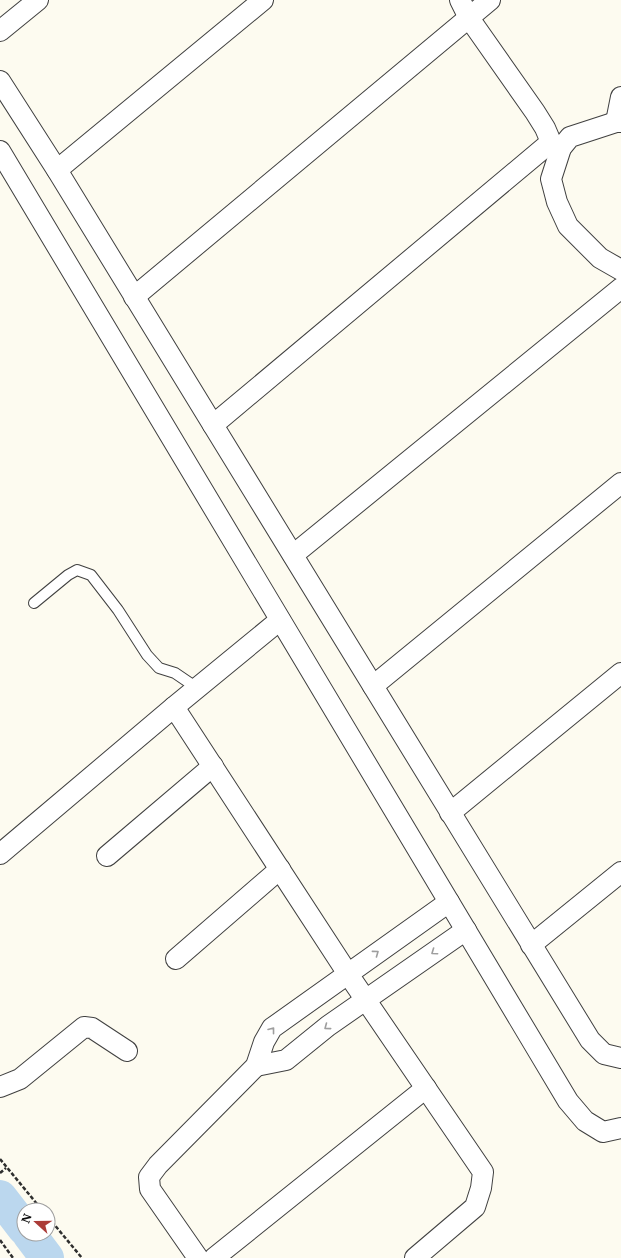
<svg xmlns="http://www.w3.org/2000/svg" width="621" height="1258" viewBox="0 0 621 1258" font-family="Merriweather,serif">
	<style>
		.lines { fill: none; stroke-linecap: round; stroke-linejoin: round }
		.river { stroke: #bbd7ee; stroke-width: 34 }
		.lane-casing { stroke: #404040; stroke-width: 12 }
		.street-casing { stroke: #404040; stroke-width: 22 }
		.path { stroke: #2f2f2f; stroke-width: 2.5; stroke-dasharray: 4 2; stroke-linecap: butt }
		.lane { stroke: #fff; stroke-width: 10 }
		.street { stroke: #fff; stroke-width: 20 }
		.oneway { stroke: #9e9e9e }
	</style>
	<rect width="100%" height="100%" fill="#fdfbf0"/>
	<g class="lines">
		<g class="river">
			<polyline points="0,1197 24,1228"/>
			<polyline points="29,1234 47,1258"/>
		</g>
		<defs>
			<polyline id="lane" points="34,603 68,575 77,570 91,575 118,610 147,655 159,668 175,673 197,688"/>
			<g id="street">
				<polyline points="460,0 469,18 535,112 545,128 551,142 561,148"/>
				<polyline points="0,31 38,0"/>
				<polyline points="0,81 57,170 213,425 551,142"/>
				<polyline points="616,122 621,97"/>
				<polyline points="621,122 616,122 570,137 561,148 551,179 557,202 568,226 600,258 621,270"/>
				<polyline points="0,151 568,1101 585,1121 603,1132 621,1128"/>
				<polyline points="57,170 263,0"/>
				<polyline points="134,297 490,0"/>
				<polyline points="213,425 590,1040 604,1054 621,1058"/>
				<polyline points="293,555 621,288"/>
				<polyline points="373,686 621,483"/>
				<polyline points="174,707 348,974 483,1172 481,1188 475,1207 415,1258"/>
				<polyline points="450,813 621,673"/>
				<polyline points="0,854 174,707 280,620"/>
				<polyline points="107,856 213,766"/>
				<polyline points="531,945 621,872"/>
				<polyline points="176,959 280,869"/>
				<polyline points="256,1066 286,1060 328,1026 466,930"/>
				<polyline points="0,1087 20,1079 84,1027 92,1028 127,1051"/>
				<polyline points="198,1258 150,1189 149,1177 158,1165 256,1066 264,1042 272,1028 449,902"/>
				<polyline points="214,1258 426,1088"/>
			</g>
		</defs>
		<use href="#lane" class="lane-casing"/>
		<use href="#street" class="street-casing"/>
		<g class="path">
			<polyline points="0,1159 42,1210"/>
			<polyline points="0,1173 6,1168"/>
			<polyline points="48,1217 82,1258"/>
			<polyline points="0,1240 13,1258"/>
		</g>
		<use href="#lane" class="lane"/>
		<use href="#street" class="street"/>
	</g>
	<defs><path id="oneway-chevron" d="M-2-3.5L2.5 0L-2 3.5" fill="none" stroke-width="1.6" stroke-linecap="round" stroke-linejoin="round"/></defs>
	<g class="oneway">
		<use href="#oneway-chevron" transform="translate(434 952) rotate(145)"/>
		<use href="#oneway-chevron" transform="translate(376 953) rotate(-36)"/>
		<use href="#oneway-chevron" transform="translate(327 1027) rotate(143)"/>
		<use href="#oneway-chevron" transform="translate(272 1030) rotate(-52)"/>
	</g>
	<g transform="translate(36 1222) rotate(291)"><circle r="19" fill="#ffffff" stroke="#9e9e9e"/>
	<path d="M0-3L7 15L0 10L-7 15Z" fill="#ab3c38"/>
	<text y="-6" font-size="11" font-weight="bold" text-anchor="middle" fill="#0d0d0d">N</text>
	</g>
</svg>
